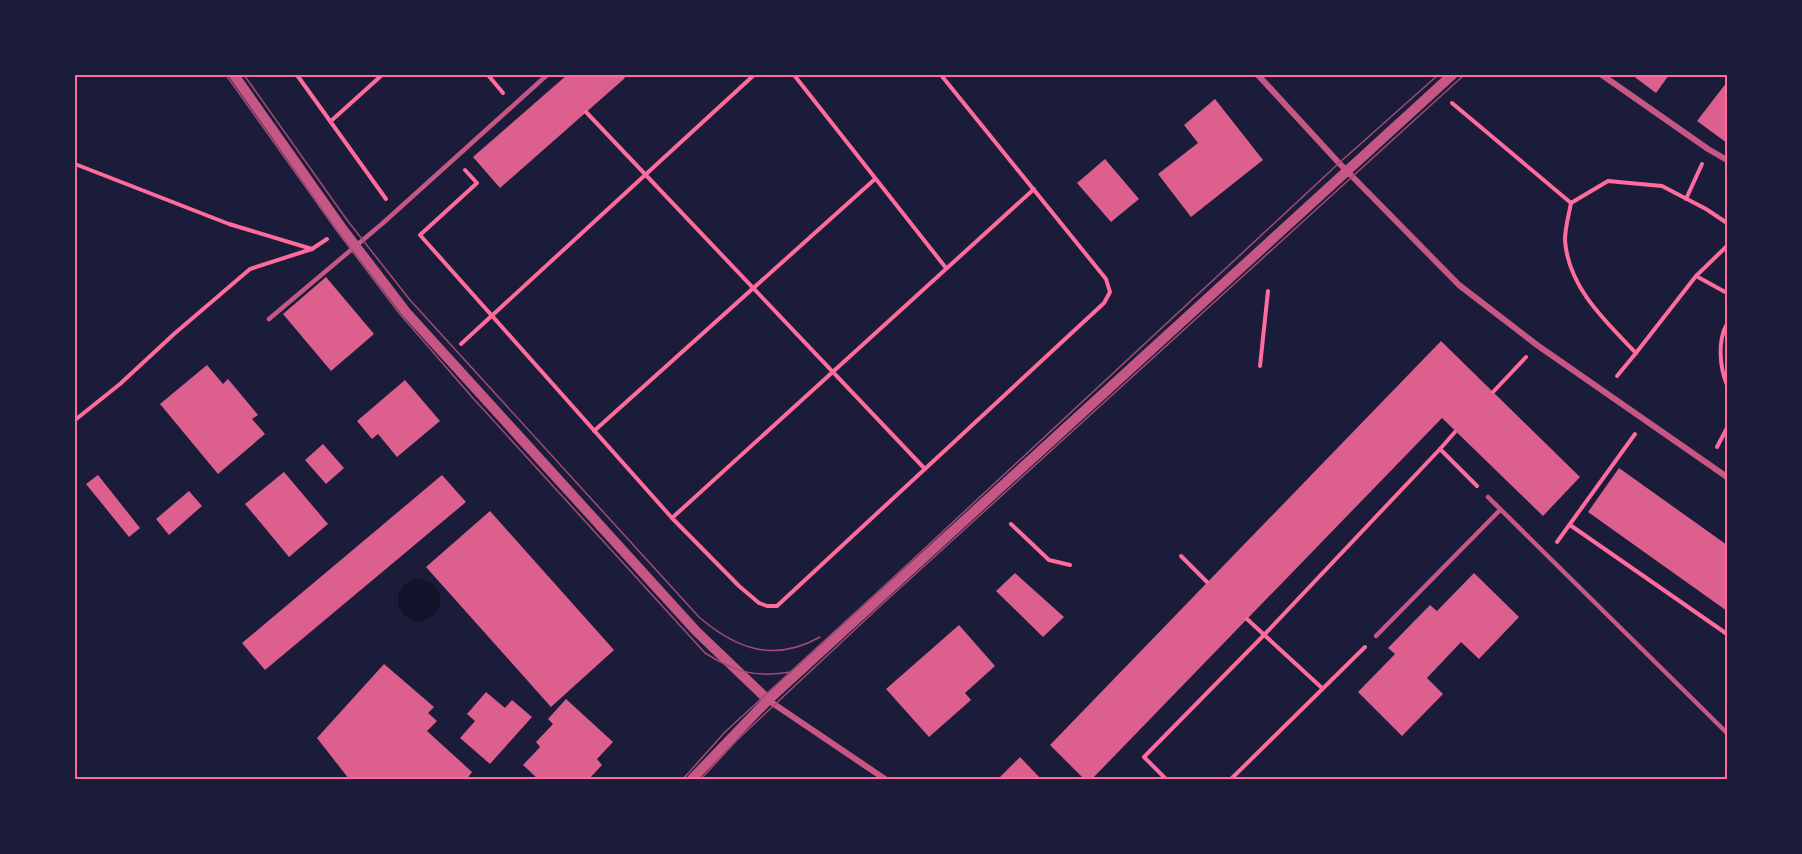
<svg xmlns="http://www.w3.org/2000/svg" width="1802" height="854" viewBox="0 0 1802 854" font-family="'Crimson Pro',serif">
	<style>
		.water { fill: #12122b }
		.building { fill: #dd5f8e }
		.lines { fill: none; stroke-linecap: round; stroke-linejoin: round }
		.path { stroke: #ff6b9d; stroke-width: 4 }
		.service { stroke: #c65784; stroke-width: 4.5 }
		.minor { stroke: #c65784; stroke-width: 6 }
		.tertiary { stroke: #c65784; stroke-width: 10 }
		.tram { stroke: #a44b75; stroke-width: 1.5 }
		.neatline { fill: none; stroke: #ff6b9d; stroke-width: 2 }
	</style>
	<rect width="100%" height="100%" fill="#1b1b3a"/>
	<circle class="water" cx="419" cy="600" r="21"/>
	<g class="building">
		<polygon points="567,75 622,75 625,78 500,188 473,157"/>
		<polygon points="1632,75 1669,75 1656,93"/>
		<polygon points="1727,82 1727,143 1697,121"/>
		<polygon points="1215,99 1263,160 1191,217 1158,174 1198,143 1184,125"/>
		<polygon points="1105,159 1139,199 1111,222 1077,183"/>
		<polygon points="326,277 374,334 331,371 283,314"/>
		<polygon points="1441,341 1580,477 1543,516 1442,418 1092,779 1084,779 1050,745"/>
		<polygon points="207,365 223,384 228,379 258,415 252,419 265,434 218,474 160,404"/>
		<polygon points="405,380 440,421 397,457 378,434 372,439 357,421"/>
		<polygon points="323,444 344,468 326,484 305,460"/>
		<polygon points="1619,468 1727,545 1727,611 1588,512"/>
		<polygon points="284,472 328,524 289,557 245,504"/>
		<polygon points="98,475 140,528 129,537 86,484"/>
		<polygon points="442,475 466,502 265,670 242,643"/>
		<polygon points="189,491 202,506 169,535 156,519"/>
		<polygon points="490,511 614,650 551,707 426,567"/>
		<polygon points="1015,573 1064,617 1043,637 996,591"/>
		<polygon points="1474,573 1519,617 1479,659 1461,642 1427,678 1443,694 1402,736 1358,692 1395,654 1388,648 1430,605 1437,611"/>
		<polygon points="959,625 995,666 965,693 971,700 929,737 886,689"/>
		<polygon points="384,664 434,707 428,713 437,721 427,731 472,772 467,779 349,779 317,738"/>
		<polygon points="486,692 505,708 512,700 532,717 490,764 460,738 475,721 467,714"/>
		<polygon points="566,699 613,742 597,759 602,765 589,779 538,779 523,765 540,747 536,742 553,724 548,719"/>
		<polygon points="1020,757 1041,779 998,779"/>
	</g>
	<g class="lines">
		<g class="path">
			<polyline points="297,75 386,199"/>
			<polyline points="488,75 503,93"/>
			<polyline points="794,75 946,268"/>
			<polyline points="1452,103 1571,203"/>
			<polyline points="586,112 925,469"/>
			<polyline points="331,121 382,75"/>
			<polyline points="75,164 229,224 312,249"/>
			<polyline points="465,170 477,183 420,235 672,518 739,586 759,603 767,606 777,606 1104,303 1110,292 1106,279 941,75"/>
			<polyline points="1686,199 1702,164"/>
			<path d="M1571 203C1569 214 1565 228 1565 240 1568 287 1605 321 1636 353L1696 276 1727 246"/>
			<polyline points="1571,203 1608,181 1662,186 1706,209 1727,223"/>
			<polyline points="1696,276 1727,293"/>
			<path d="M1727 324C1717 341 1720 368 1727 385"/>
			<polyline points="461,344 754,75"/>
			<polyline points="1260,366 1268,291"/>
			<polyline points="1617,376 1636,353"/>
			<polyline points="1493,392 1526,357"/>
			<polyline points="75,420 120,384 174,334 250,269 312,249 327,239"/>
			<polyline points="594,431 875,179"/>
			<polyline points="1717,447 1727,428"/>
			<polyline points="1440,449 1455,432"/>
			<polyline points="672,518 1034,189"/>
			<polyline points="1011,524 1049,560 1070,565"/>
			<polyline points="1570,525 1727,634"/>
			<polyline points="1557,542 1635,434"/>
			<polyline points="1181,556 1207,582"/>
			<polyline points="1247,619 1322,688"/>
			<polyline points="1166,779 1144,757 1264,635 1440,449 1477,486"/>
			<polyline points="1231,779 1365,647"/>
		</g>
		<g class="service">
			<polyline points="269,319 383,223 547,75"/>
			<polyline points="1488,497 1727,733"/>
			<polyline points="1376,636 1500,510"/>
		</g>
		<g class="minor">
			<polyline points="1258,75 1339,163 1459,285 1537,345 1727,477"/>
			<polyline points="1602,75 1708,149 1727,160"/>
			<polyline points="768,700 885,779"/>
		</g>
		<g class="tertiary">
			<polyline points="234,75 341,227 406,312 696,631 768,700"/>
			<polyline points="692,779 768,700 1452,75"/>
		</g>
		<g class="tram">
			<path d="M226 75 337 231 399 313 472 397 705 653C735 672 755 678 791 672"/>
			<path d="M244 75 347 220 410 300 699 617C736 649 774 663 820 637"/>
			<polyline points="683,779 725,732 895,576 1339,163 1438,75"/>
			<polyline points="701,779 737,740 878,608 1464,75"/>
		</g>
	</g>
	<rect width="1802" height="854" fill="none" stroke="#1b1b3a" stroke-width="153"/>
	<rect x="76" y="76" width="1650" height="702" class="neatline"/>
</svg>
